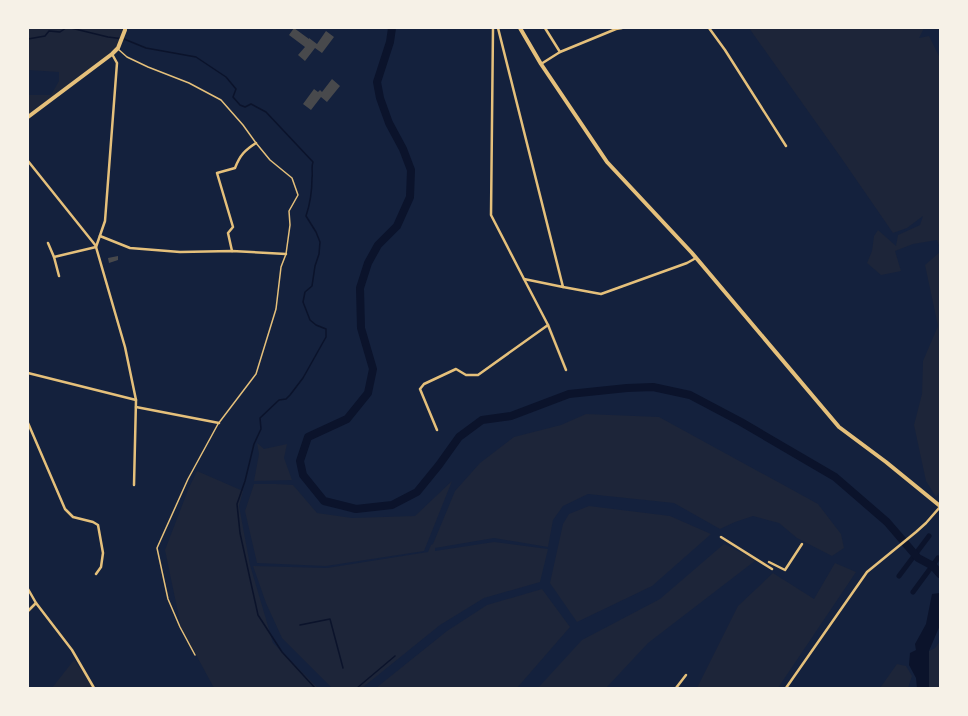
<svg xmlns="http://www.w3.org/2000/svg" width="968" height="716" viewBox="0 0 968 716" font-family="'Sofia Sans Condensed',sans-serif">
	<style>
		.green { fill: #1d2539 }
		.water { fill: #0b132b }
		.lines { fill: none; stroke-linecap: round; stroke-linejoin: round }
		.stream { stroke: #0b132b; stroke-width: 1.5 }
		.canal { stroke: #0b132b; stroke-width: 5 }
		.river { stroke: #0b132b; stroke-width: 8 }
		.building { fill: #48494c }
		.service { stroke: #e5c07b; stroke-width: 1.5 }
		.minor { stroke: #e5c07b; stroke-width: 2.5 }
		.secondary { stroke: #e5c07b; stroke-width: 4 }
	</style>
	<rect width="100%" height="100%" fill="#14213d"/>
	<g class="green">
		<polygon points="28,28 124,28 118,48 28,117 28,95 51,95 59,81 59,72 28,70"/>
		<polygon points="749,28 924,28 919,38 929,36 940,58 940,248 937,240 913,244 895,251 901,271 881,275 867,263 872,251 874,236 878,230 896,246 898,235 920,225 923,216 907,228 893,233 842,159"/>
		<polygon points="940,252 940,491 936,497 926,481 914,425 922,394 923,361 938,326 925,265"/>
		<polygon points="586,414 659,417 818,504 841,534 844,548 832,556 797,538 779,523 753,516 735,522 720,529 674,503 588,494 563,506 553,520 548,547 494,538 435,548 435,551 494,542 548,549 540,582 484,598 440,625 362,688 332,688 282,638 266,603 253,566 327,568 428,552 431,545 433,544 455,491 480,463 514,437 561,425"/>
		<polygon points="257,443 264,449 287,444 284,458 292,480 254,481 259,454"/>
		<polygon points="197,471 243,491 239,506 250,565 273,643 318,688 214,688 181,627 165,550 188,490"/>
		<polygon points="452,481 424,551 326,566 257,563 245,511 254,484 276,484 293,485 317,513 352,518 415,516"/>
		<polygon points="589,506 670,516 711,534 652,586 577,622 550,583 563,524 569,514"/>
		<polygon points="724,544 756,560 648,643 606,688 538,688 582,640 660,599"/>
		<polygon points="835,563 856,572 778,688 697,688 738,606 773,573 814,599"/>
		<polygon points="542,589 570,627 517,688 376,688 447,631 487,605"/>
		<polygon points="940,641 940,688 929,688 929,651 935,648"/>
		<polygon points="74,660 94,688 52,688"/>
		<polygon points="897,664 906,666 912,676 908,688 880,688"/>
	</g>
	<polygon class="water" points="940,593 940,625 929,651 929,688 917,688 916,678 909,665 910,653 916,650 915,644 926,624 932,594"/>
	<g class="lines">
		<g class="stream">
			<path d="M71 28 108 37 124 39 146 48 196 57 226 77 236 89 233 97 240 105 245 107 251 104 266 112 313 162C311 167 313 173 312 178 312 191 310 204 306 216L316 232 320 242 319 254 315 266 312 286 305 292 303 302 310 320 316 325 326 329V337L303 378 290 395 286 399 279 400 260 418 261 429 254 444 245 481 237 504 240 533 258 615 282 652 315 688"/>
			<polyline points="28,39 45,36 49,31 60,32 66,28"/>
			<polyline points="300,625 330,619 343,668"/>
			<polyline points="357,688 395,656"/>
		</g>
		<g class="canal">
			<polyline points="899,576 929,536"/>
			<polyline points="913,592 938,558"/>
		</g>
		<polyline class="river" points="392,28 390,42 377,82 380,98 389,123 403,149 411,170 410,197 397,226 378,245 368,263 360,288 361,328 373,369 368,393 347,419 308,437 300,461 303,475 324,501 356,509 392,505 417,492 439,465 459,437 482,420 511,416 569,394 627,388 653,387 690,395 741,422 835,477 887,522 918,558 933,566 940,574"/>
	</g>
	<g class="building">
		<polygon points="294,28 309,39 309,38 317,44 326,31 334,37 322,53 315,48 305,61 298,55 305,47 289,35"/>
		<polygon points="332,79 340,86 327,102 321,97 311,110 303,104 314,89 318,92 320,90 322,92"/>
		<polygon points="118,256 118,260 109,263 108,258"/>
	</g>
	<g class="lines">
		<polyline class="service" points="118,49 127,57 148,67 189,83 221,100 243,125 256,143 270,160 292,178 298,195 289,211 290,225 286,254 281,267 276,309 256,374 218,424 188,479 157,548 168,599 180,627 195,655"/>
		<g class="minor">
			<polyline points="493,28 491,215 524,279 563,287 498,28"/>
			<polyline points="545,28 560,52"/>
			<polyline points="709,28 725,50 786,146"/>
			<polyline points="112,54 117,63 105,221 96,247 125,347 136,400 134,485"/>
			<polyline points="541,64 560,52 616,29 622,28"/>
			<polyline points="28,161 96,246"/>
			<polyline points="100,236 130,248 180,252 232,251 286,254"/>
			<polyline points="48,243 54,257 59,276"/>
			<path d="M232 251 228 233 233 227 217 173 235 168C240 155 245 150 256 143"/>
			<polyline points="54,257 96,247"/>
			<polyline points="563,287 601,294 687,263 696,258"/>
			<polyline points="548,325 566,370"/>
			<polyline points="28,373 136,400"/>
			<polyline points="136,407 219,423"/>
			<polyline points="28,423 65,509 73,517 93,522 98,525 103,553 101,567 96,574"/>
			<polyline points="437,430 420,389 424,384 456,369 466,375 478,375 548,325 524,279"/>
			<polyline points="721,537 772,569"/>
			<polyline points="769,562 785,570 802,544"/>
			<polyline points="28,589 36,603 72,650 94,688"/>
			<polyline points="28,611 36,603"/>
			<polyline points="676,688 686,675"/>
			<polyline points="786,688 867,572 916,532 926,523 940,507"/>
		</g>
		<g class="secondary">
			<polyline points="520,28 541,64 607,162 692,253 839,427 886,462 940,506"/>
			<polyline points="28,117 112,54 118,48 125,30 125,28"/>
		</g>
	</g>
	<rect width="968" height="716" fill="none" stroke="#f6f1e7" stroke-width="58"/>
</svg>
